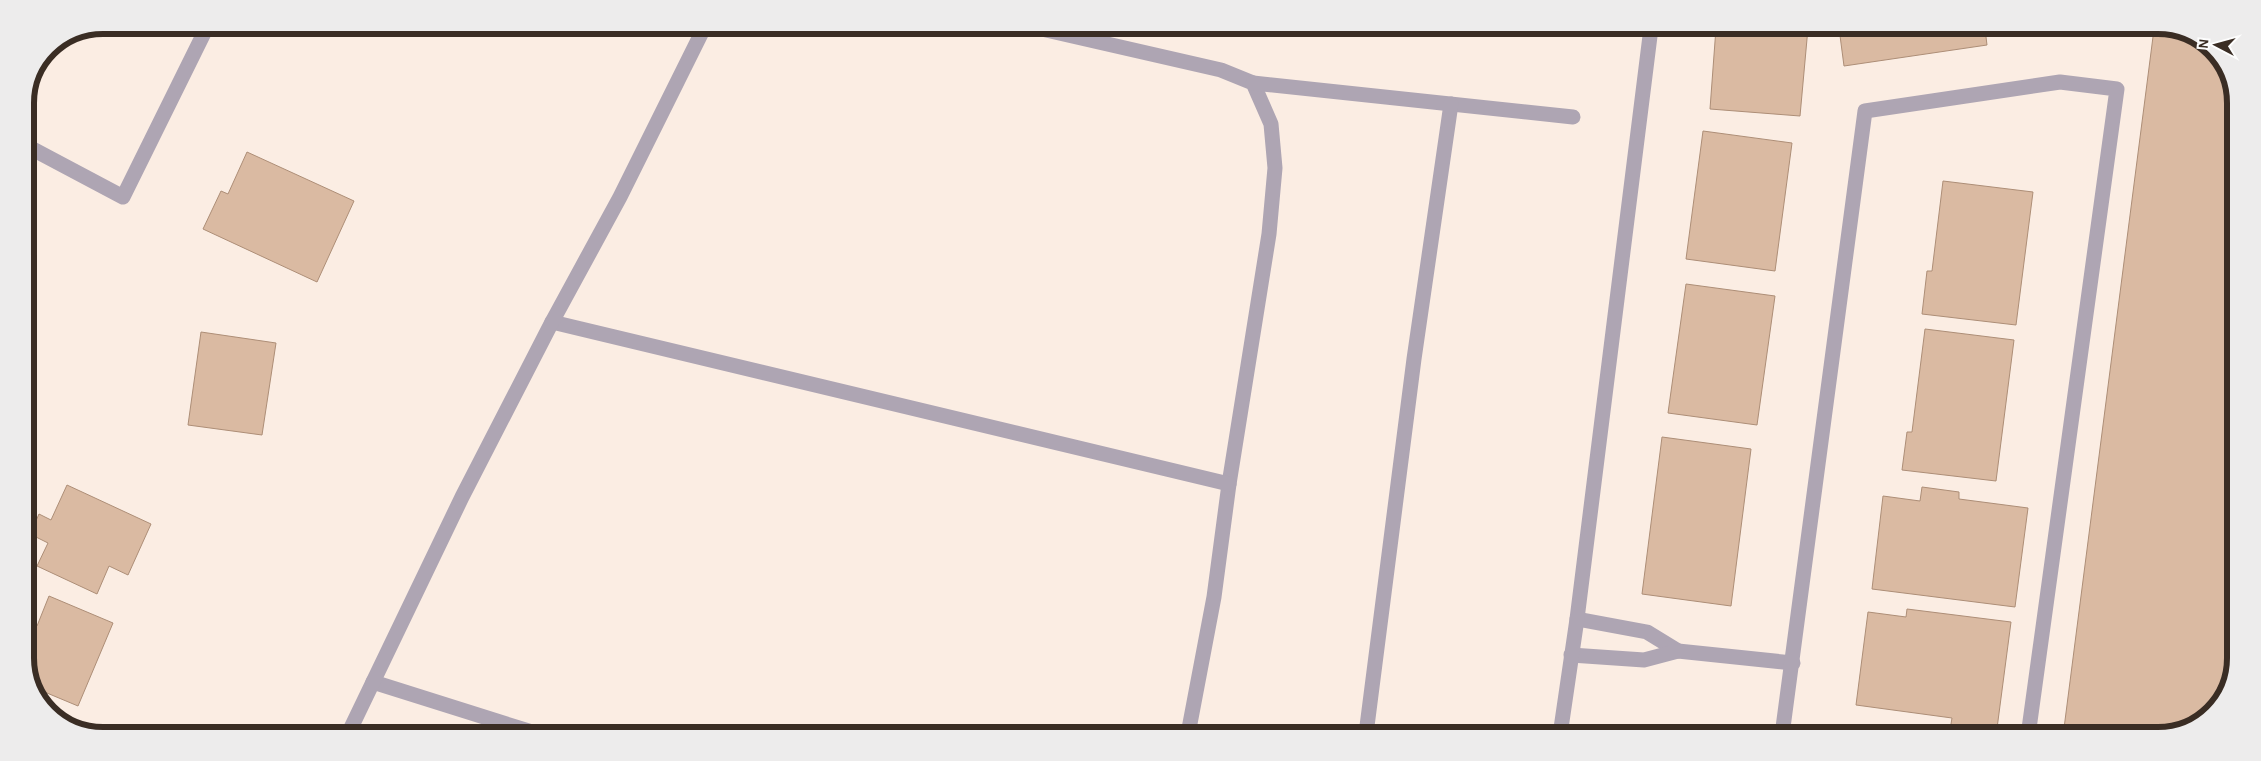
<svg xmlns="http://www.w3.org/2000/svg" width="2261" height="761" viewBox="0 0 2261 761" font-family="'Alegreya Sans',sans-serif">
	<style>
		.building { fill: #dabaa2; stroke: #ad8e77 }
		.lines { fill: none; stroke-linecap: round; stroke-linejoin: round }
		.lane { stroke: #aea5b3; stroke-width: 15 }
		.street { stroke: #aea5b3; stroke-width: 15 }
		.rim { fill: none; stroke: #3a2d24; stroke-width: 6 }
	</style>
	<rect width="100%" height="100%" fill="#fbede3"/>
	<g class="building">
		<polygon points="1716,28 1808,28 1800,116 1710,109"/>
		<polygon points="1839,28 1985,29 1987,45 1844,66"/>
		<polygon points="2154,29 2183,29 2220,55 2236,98 2232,683 2205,720 2158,736 2063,736"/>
		<polygon points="1703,131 1792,143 1775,271 1686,259"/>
		<polygon points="247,152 354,201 317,282 203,229 221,191 228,194"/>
		<polygon points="1943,181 2033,192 2016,325 1922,314 1927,271 1932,271"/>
		<polygon points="1686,284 1775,296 1757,425 1668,413"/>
		<polygon points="1925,329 2014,340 1996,481 1902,470 1907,432 1912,432"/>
		<polygon points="201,332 276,343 262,435 188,425"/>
		<polygon points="1662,437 1751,449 1731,606 1642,594"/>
		<polygon points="67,485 151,524 128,575 109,566 97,594 37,566 48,543 30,534 39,514 51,520"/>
		<polygon points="1922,487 1959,492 1959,499 2028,508 2015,607 1872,589 1883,496 1920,501"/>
		<polygon points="49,596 113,623 78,706 35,688 25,663 25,621 37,626"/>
		<polygon points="1907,609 2011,622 1996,736 1949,736 1952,718 1856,705 1868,612 1906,617"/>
	</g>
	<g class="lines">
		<g class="lane">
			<polyline points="1033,27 1221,70 1253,83 1271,124 1275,168 1269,234 1229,484 1214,597 1188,734"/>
			<polyline points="1253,83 1573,117"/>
			<polyline points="552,322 1229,484"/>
			<polyline points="373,682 535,733"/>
			<polyline points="349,732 462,497 552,322 620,197 705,26"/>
			<polyline points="1366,734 1414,359 1451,104"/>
		</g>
		<g class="street">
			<polyline points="25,145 123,197 208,25"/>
			<polyline points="1577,619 1647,632 1678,651"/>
			<polyline points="1571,655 1644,660 1678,651 1793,663"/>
			<polyline points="1560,735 1577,619 1651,28"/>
			<polyline points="1782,735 1865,111 2060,82 2117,89 2028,736"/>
		</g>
	</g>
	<path d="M0 0H2261V761H0ZM103 34H2158A69 69 0 0 1 2227 103V658A69 69 0 0 1 2158 727H103A69 69 0 0 1 34 658V103A69 69 0 0 1 103 34Z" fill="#edecec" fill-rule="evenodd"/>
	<path class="rim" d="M103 34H2158A69 69 0 0 1 2227 103V658A69 69 0 0 1 2158 727H103A69 69 0 0 1 34 658V103A69 69 0 0 1 103 34Z"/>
	<g transform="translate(2216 45) rotate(276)" stroke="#fdfdfd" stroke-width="4" paint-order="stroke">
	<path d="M0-4L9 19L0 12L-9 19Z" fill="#3a2d24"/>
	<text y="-8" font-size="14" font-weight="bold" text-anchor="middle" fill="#3a2d24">N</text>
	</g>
</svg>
